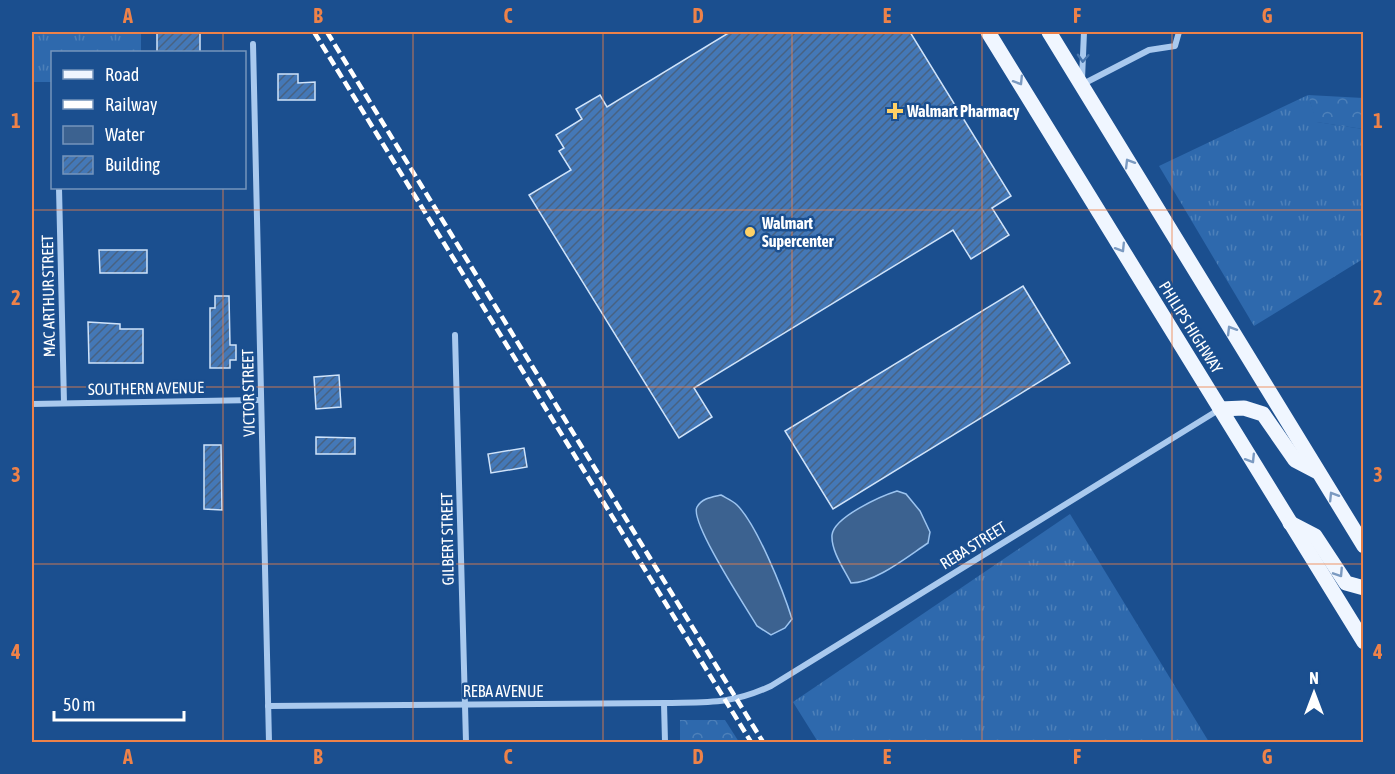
<svg xmlns="http://www.w3.org/2000/svg" width="1395" height="774" viewBox="0 0 1395 774" font-family="'Asap Condensed',sans-serif">
	<style>
		.grass { fill: url(#grass-tufts) }
		.forest { fill: url(#forest-crowns) }
		.water { fill: #3c6290; stroke: #9cc4f0; stroke-width: 1.5 }
		.building { fill: url(#building-hatch); stroke: #cfe3fa; stroke-width: 1.5 }
		.lines { fill: none; stroke-linecap: round; stroke-linejoin: round }
		.street { stroke: #a9c9ee; stroke-width: 6 }
		.primary { stroke: #f0f6ff; stroke-width: 15 }
		.rail { stroke: #fff; stroke-width: 4.5; stroke-dasharray: 10 4.5; stroke-linecap: butt }
		.oneway { stroke: #4674ac }
		.oneway2 { stroke: #7b9ac1 }
		.grid { fill: none; stroke: #ee8249; stroke-width: 1.5; stroke-opacity: 0.55 }
		.poi-dot { fill: #ffd166; stroke: #1b4f8f; stroke-width: 2 }
		.labels { text-anchor: middle; dominant-baseline: central; stroke-width: 5; stroke-linejoin: round; paint-order: stroke }
		.poi-label { font-size: 16px; font-weight: bold; fill: #fff; stroke: #1b4f8f; text-anchor: start }
		.street-label { font-size: 16px; fill: #fff; stroke: #1b4f8f }
		.neatline { fill: none; stroke: #ee8249; stroke-width: 2 }
		.grid-label { font-size: 20px; text-anchor: middle; font-weight: bold; fill: #ee8249 }
	</style>
	<defs>
		<pattern id="grass-tufts" width="24" height="20" patternUnits="userSpaceOnUse" patternTransform="scale(1.5)"><rect width="24" height="20" fill="#2e69ad"/><path d="M3 7l-1-3M5 7V3M7 7l1-3M15 17l-1-3M17 17v-4M19 17l1-3" fill="none" stroke="#4d80b9"/></pattern>
		<pattern id="forest-crowns" width="20" height="18" patternUnits="userSpaceOnUse" patternTransform="scale(1.5)"><rect width="20" height="18" fill="#2e69ad"/><path d="M2 6a3 3 0 1 1 6 0M12 15a3 3 0 1 1 6 0" fill="none" stroke="#4d80b9"/></pattern>
		<pattern id="building-hatch" width="6" height="6" patternUnits="userSpaceOnUse" patternTransform="scale(1.5)"><rect width="6" height="6" fill="#4478b7"/><path d="M-1 1l2-2M0 6l6-6M5 7l2-2" fill="none" stroke="#486282"/></pattern>
	</defs>
	<rect width="100%" height="100%" fill="#1b4f8f"/>
	<g class="grass">
		<polygon points="32,32 141,32 141,52 52,52 52,82 32,82"/>
		<polygon points="1308,95 1317,122 1363,129 1363,259 1254,326 1159,166"/>
		<polygon points="1070,514 1209,742 818,742 793,702"/>
	</g>
	<g class="forest">
		<polygon points="1308,95 1363,98 1363,129 1316,122"/>
		<polygon points="680,720 725,720 739,742 680,742"/>
	</g>
	<g class="water">
		<path d="M897 491 906 494 920 511 930 532 928 543C908 556 875 583 851 583 844 569 831 551 832 535 834 517 881 496 897 491Z"/>
		<path d="M721 495C726 498 732 500 737 505 757 525 783 590 792 619L785 628 771 635 757 626C747 609 689 521 697 507 702 498 712 497 721 495Z"/>
	</g>
	<g class="building">
		<rect x="157" y="32" width="43" height="20"/>
		<polygon points="730,32 910,32 1011,196 992,208 1009,235 971,259 953,230 694,388 712,417 679,438 529,195 571,170 559,151 564,148 556,135 582,119 576,109 600,95 607,107"/>
		<polygon points="278,74 298,74 298,83 315,82 315,100 278,100"/>
		<polygon points="99,250 147,250 147,273 100,273"/>
		<polygon points="1023,286 1070,363 833,509 785,431"/>
		<polygon points="215,296 229,296 230,345 236,345 236,360 230,360 230,368 210,368 210,308 215,308"/>
		<polygon points="88,322 120,324 120,329 143,329 143,363 89,363"/>
		<polygon points="339,375 341,407 316,409 314,377"/>
		<polygon points="316,437 355,438 355,454 316,454"/>
		<polygon points="204,445 221,445 222,510 204,509"/>
		<polygon points="524,448 527,467 491,473 488,454"/>
	</g>
	<g class="lines">
		<g class="street">
			<polyline points="253,44 269,742"/>
			<polyline points="1082,79 1084,32"/>
			<polyline points="1083,84 1149,50 1175,46 1179,32"/>
			<polyline points="59,188 64,403"/>
			<polyline points="455,335 466,742"/>
			<polyline points="32,404 261,400"/>
			<polyline points="664,703 665,742"/>
			<path d="M268 706 664 703C707 702 730 705 771 686L1220 409"/>
		</g>
		<g class="primary">
			<polyline points="988,32 1364,642"/>
			<polyline points="1049,32 1364,546"/>
			<polyline points="1220,409 1244,408 1263,414 1295,460 1316,471"/>
			<polyline points="1290,523 1315,536 1346,583 1364,588"/>
		</g>
		<g class="rail">
			<polyline points="314,32 751,742"/>
			<polyline points="327,32 763,742"/>
		</g>
	</g>
	<defs><path id="oneway-chevron" d="M-2-3.5L2.5 0L-2 3.5" fill="none" stroke-width="1.6" stroke-linecap="round" stroke-linejoin="round" transform="scale(1.5)"/></defs>
	<use class="oneway" href="#oneway-chevron" transform="translate(1083 58) rotate(93)"/>
	<g class="oneway2">
		<use href="#oneway-chevron" transform="translate(1019 81) rotate(58)"/>
		<use href="#oneway-chevron" transform="translate(1129 163) rotate(-121)"/>
		<use href="#oneway-chevron" transform="translate(1121 248) rotate(58)"/>
		<use href="#oneway-chevron" transform="translate(1231 330) rotate(-121)"/>
		<use href="#oneway-chevron" transform="translate(1251 459) rotate(58)"/>
		<use href="#oneway-chevron" transform="translate(1333 496) rotate(-122)"/>
		<use href="#oneway-chevron" transform="translate(1339 573) rotate(57)"/>
	</g>
	<path class="grid" d="M223 32V52M413 32V742M603 32V742M792 32V742M982 32V742M1172 32V742M223 188V742M32 210H1364M32 387H1364M32 564H1364"/>
	<g class="poi-dot">
		<path d="M892 102h6v6h6v6h-6v6h-6v-6h-6v-6h6z"/>
		<circle cx="750" cy="232" r="6"/>
	</g>
	<g class="labels">
		<g class="poi-label">
			<text x="907" y="111">Walmart Pharmacy</text>
			<text x="762" y="223">Walmart<tspan x="762" dy="18">Supercenter</tspan></text>
		</g>
		<g class="street-label">
			<text transform="translate(48 296) rotate(-91)">MAC ARTHUR STREET</text>
			<text transform="translate(1191 327) rotate(58)">PHILIPS HIGHWAY</text>
			<text transform="translate(146 388) rotate(-1)">SOUTHERN AVENUE</text>
			<text transform="translate(248 393) rotate(-91)">VICTOR STREET</text>
			<text transform="translate(447 539) rotate(-91)">GILBERT STREET</text>
			<text transform="translate(973 545) rotate(-32)">REBA STREET</text>
			<text x="503" y="691">REBA AVENUE</text>
		</g>
	</g>
	<rect width="1395" height="774" fill="none" stroke="#1b4f8f" stroke-width="66"/>
	<rect x="51" y="51" width="195" height="138" fill="#1b4f8f" stroke="#7695bc" stroke-width="1.5"/>
	<rect x="63" y="70" width="30" height="9" fill="#f0f6ff" stroke="#7695bc" stroke-width="1.5"/>
	<text x="105" y="81" font-size="18" fill="#ffffff">Road</text>
	<rect x="63" y="100" width="30" height="9" fill="#ffffff" stroke="#7695bc" stroke-width="1.5"/>
	<text x="105" y="111" font-size="18" fill="#ffffff">Railway</text>
	<rect x="63" y="126" width="30" height="18" fill="#3c6290" stroke="#7695bc" stroke-width="1.5"/>
	<text x="105" y="141" font-size="18" fill="#ffffff">Water</text>
	<rect x="63" y="156" width="30" height="18" fill="url(#building-hatch)" stroke="#7695bc" stroke-width="1.5"/>
	<text x="105" y="171" font-size="18" fill="#ffffff">Building</text>
	<g transform="translate(1314 693)" stroke="#1b4f8f" stroke-width="4.5" paint-order="stroke">
	<path d="M0-4.5L10 22L0 15L-10 22Z" fill="#ffffff"/>
	<text y="-9" font-size="16" font-weight="bold" text-anchor="middle" fill="#ffffff">N</text>
	</g>
	<path d="M54 711v9h130v-9" fill="none" stroke="#ffffff" stroke-width="3"/>
	<text x="63" y="711" font-size="18" fill="#ffffff" stroke="#1b4f8f" stroke-width="4.5" paint-order="stroke">50 m</text>
	<rect x="33" y="33" width="1329" height="708" class="neatline"/>
	<g class="grid-label">
		<text x="128" y="23">A</text>
		<text x="318" y="23">B</text>
		<text x="508" y="23">C</text>
		<text x="698" y="23">D</text>
		<text x="887" y="23">E</text>
		<text x="1077" y="23">F</text>
		<text x="1267" y="23">G</text>
		<text x="16" y="128">1</text>
		<text x="1378" y="128">1</text>
		<text x="16" y="305">2</text>
		<text x="1378" y="305">2</text>
		<text x="16" y="482">3</text>
		<text x="1378" y="482">3</text>
		<text x="16" y="659">4</text>
		<text x="1378" y="659">4</text>
		<text x="128" y="764">A</text>
		<text x="318" y="764">B</text>
		<text x="508" y="764">C</text>
		<text x="698" y="764">D</text>
		<text x="887" y="764">E</text>
		<text x="1077" y="764">F</text>
		<text x="1267" y="764">G</text>
	</g>
</svg>
